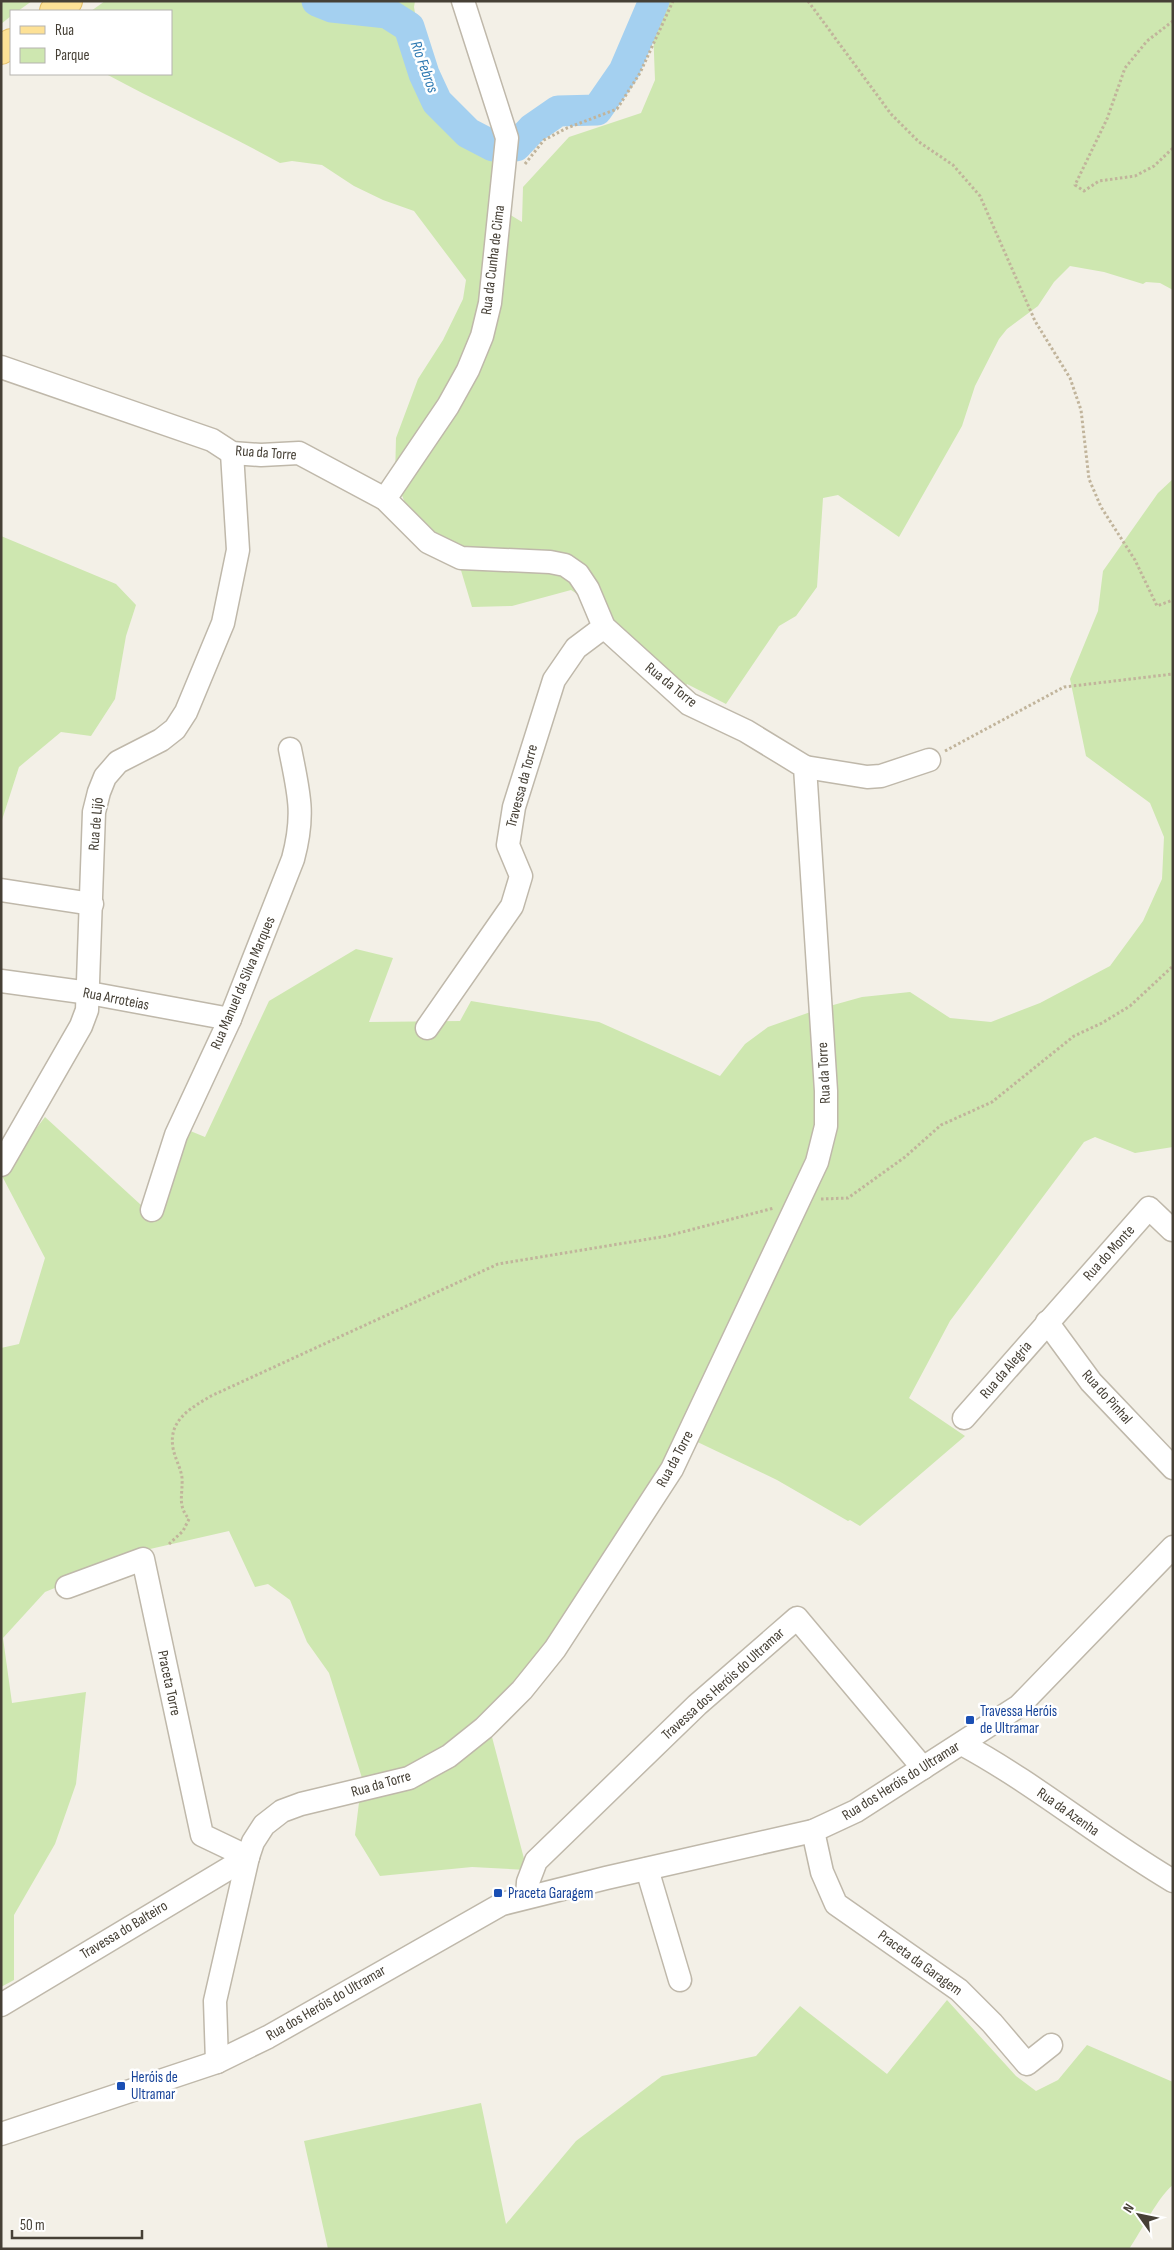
<svg xmlns="http://www.w3.org/2000/svg" width="1174" height="2250" viewBox="0 0 1174 2250" font-family="'Sofia Sans Condensed',sans-serif">
	<style>
		.green { fill: #cee7b0 }
		.lines { fill: none; stroke-linecap: round; stroke-linejoin: round }
		.river { stroke: #a4d0f0; stroke-width: 31 }
		.minor-casing { stroke: #bfb8aa; stroke-width: 25 }
		.major-casing { stroke: #e3be66; stroke-width: 30 }
		.path { stroke: #c1b49b; stroke-width: 3; stroke-dasharray: 2.5 2.5; stroke-linecap: butt }
		.minor { stroke: #fff; stroke-width: 22 }
		.major { stroke: #fde196; stroke-width: 28 }
		.transit-dot { fill: #1a4fb4; stroke: #fff; stroke-width: 2 }
		.labels { text-anchor: middle; dominant-baseline: central; stroke-width: 5; stroke-linejoin: round; paint-order: stroke }
		.street-label { font-size: 15px; fill: #464036; stroke: #fff }
		.transit-label { font-size: 15px; fill: #164399; stroke: #fff; text-anchor: start }
		.water-label { font-size: 16px; font-style: italic; fill: #2f7ab2; stroke: #fff }
	</style>
	<rect width="100%" height="100%" fill="#f3f0e7"/>
	<g class="green">
		<polygon points="1,1 32,1 18,11 11,11 11,16 1,24"/>
		<path d="M105 1H415L414 7 420 44 431 81 456 121 491 146 499 208 522 222 523 187 569 137 641 113 655 80 652 1H1173V290L1160 283 1146 282 1143 284 1104 272 1070 266 1054 282 1038 306 1007 329 999 339 975 386 962 426 899 537 838 495 823 498 817 587 796 616 779 626 726 704 687 684 684 690 656 679 606 612 571 590 512 606 472 607 460 567 409 513 395 478 396 438 418 379 443 340 463 299 466 280 414 211 383 200 354 186 322 165 292 161 280 163C223 131 163 105 106 74H171V11H91Z"/>
		<polygon points="1173,479 1173,1147 1135,1153 1095,1137 1084,1142 950,1321 909,1398 965,1436 860,1526 850,1520 848,1521 777,1480 687,1437 593,1590 487,1718 527,1870 472,1867 380,1876 355,1835 362,1778 329,1673 307,1642 290,1600 268,1584 255,1587 229,1531 150,1549 45,1592 3,1638 12,1703 86,1692 76,1784 55,1844 14,1915 14,1980 1,1987 1,1348 19,1344 45,1258 1,1174 45,1117 153,1216 183,1128 205,1137 269,1001 356,949 393,958 369,1022 460,1021 471,1001 599,1022 720,1076 745,1044 768,1027 819,1009 862,997 910,992 950,1018 991,1022 1040,1003 1110,966 1143,921 1162,879 1164,837 1150,803 1086,756 1070,679 1098,611 1103,571 1158,493"/>
		<polygon points="1,536 116,584 136,605 126,636 115,699 91,736 61,732 19,767 1,823"/>
		<path d="M947 2000 1016 2076 1036 2091 1058 2080 1087 2045 1173 2082V2185C1160 2194 1140 2233 1129 2249H328L304 2141 481 2103 506 2224 576 2141 662 2076 756 2056 800 2006 887 2074Z"/>
	</g>
	<g class="lines">
		<polyline class="river" points="317,1 332,7 387,13 409,27 424,74 437,102 468,133 493,146 516,146 532,129 558,111 597,110 624,71 654,1"/>
		<defs>
			<g id="minor">
				<polyline points="1,367 212,440 232,453 261,455 299,453 385,499 428,542 461,558 550,562 565,565 578,574 588,589 604,627 689,704 746,731 805,767 826,1091 826,1126 817,1162 672,1469 555,1649 522,1690 484,1728 449,1756 409,1778 301,1804 282,1811 264,1825 253,1842 248,1857 215,2001 217,2062"/>
				<polyline points="385,499 448,406 468,370 482,336 490,303 507,138 463,1"/>
				<polyline points="805,767 867,777 881,776 929,760"/>
				<polyline points="1,890 92,904"/>
				<polyline points="1,981 89,993 230,1019"/>
				<polyline points="427,1028 512,906 521,876 508,845 514,807 554,680 576,648 604,627"/>
				<polyline points="1,1165 81,1026 87,1010 94,812 99,792 105,777 118,762 161,740 175,729 186,712 223,623 238,550 232,453"/>
				<path d="M152 1210 176 1135 230 1019 293 859C305 814 299 794 290 749"/>
				<polyline points="1047,1322 1091,1382 1173,1468"/>
				<polyline points="964,1418 1149,1208 1172,1230"/>
				<polyline points="67,1587 143,1559 202,1835 248,1857"/>
				<path d="M962 1744C1036 1784 1100 1838 1173 1881"/>
				<polyline points="813,1831 822,1872 836,1904 959,1990 992,2023 1027,2064 1051,2045"/>
				<polyline points="647,1869 680,1980"/>
				<polyline points="527,1896 528,1882 536,1861 697,1705 797,1618 923,1768"/>
				<polyline points="1,2005 248,1857"/>
				<polyline points="1,2134 217,2062 268,2037 502,1904 606,1878 813,1831 856,1811 1019,1706 1173,1547"/>
			</g>
			<g id="major">
				<polyline points="54,11 68,1"/>
				<polyline points="1,50 11,43"/>
			</g>
		</defs>
		<use href="#minor" class="minor-casing"/>
		<use href="#major" class="major-casing"/>
		<g class="path">
			<polyline points="808,1 891,114 919,142 953,165 980,196 1035,321 1070,378 1081,410 1089,479 1101,507 1135,560 1157,606 1173,600"/>
			<polyline points="1173,21 1147,41 1125,68 1107,119 1075,185 1084,191 1099,181 1135,176 1154,166 1173,148"/>
			<polyline points="525,164 544,140 567,128 617,109 640,73 673,1"/>
			<polyline points="945,751 1064,687 1173,674"/>
			<polyline points="821,1199 848,1198 905,1157 941,1125 992,1102 1074,1036 1102,1023 1130,1006 1173,966"/>
			<path d="M169 1544 183 1531 189 1519C177 1505 183 1495 182 1478 181 1468 175 1459 173 1448 168 1420 191 1408 211 1396L498 1264 667 1236 774 1208"/>
		</g>
		<use href="#minor" class="minor"/>
		<use href="#major" class="major"/>
	</g>
	<g class="transit-dot">
		<rect x="965" y="1715" width="10" height="10" rx="2.5"/>
		<rect x="493" y="1888" width="10" height="10" rx="2.5"/>
		<rect x="116" y="2081" width="10" height="10" rx="2.5"/>
	</g>
	<g class="labels">
		<g class="street-label">
			<text transform="translate(493 260) rotate(-83)">Rua da Cunha de Cima</text>
			<text transform="translate(266 453) rotate(4)">Rua da Torre</text>
			<text transform="translate(671 685) rotate(39)">Rua da Torre</text>
			<text transform="translate(522 786) rotate(-75)">Travessa da Torre</text>
			<text transform="translate(96 824) rotate(-85)">Rua de Lijó</text>
			<text transform="translate(243 983) rotate(-67)">Rua Manuel da Silva Marques</text>
			<text transform="translate(116 999) rotate(11)">Rua Arroteias</text>
			<text transform="translate(824 1073) rotate(-93)">Rua da Torre</text>
			<text transform="translate(1109 1253) rotate(-48)">Rua do Monte</text>
			<text transform="translate(1006 1370) rotate(-49)">Rua da Alegria</text>
			<text transform="translate(1107 1397) rotate(48)">Rua do Pinhal</text>
			<text transform="translate(675 1459) rotate(-62)">Rua da Torre</text>
			<text transform="translate(169 1683) rotate(78)">Praceta Torre</text>
			<text transform="translate(723 1684) rotate(-42)">Travessa dos Heróis do Ultramar</text>
			<text transform="translate(901 1781) rotate(-32)">Rua dos Heróis do Ultramar</text>
			<text transform="translate(381 1784) rotate(-16)">Rua da Torre</text>
			<text transform="translate(1068 1812) rotate(35)">Rua da Azenha</text>
			<text transform="translate(124 1930) rotate(-31)">Travessa do Balteiro</text>
			<text transform="translate(920 1963) rotate(36)">Praceta da Garagem</text>
			<text transform="translate(326 2003) rotate(-30)">Rua dos Heróis do Ultramar</text>
		</g>
		<g class="transit-label">
			<text x="980" y="1711">Travessa Heróis<tspan x="980" dy="17">de Ultramar</tspan></text>
			<text x="508" y="1893">Praceta Garagem</text>
			<text x="131" y="2077">Heróis de<tspan x="131" dy="17">Ultramar</tspan></text>
		</g>
		<g class="water-label">
			<text transform="translate(424 67) rotate(70)">Rio Febros</text>
		</g>
	</g>
	<rect width="1174" height="2250" fill="none" stroke="#464036" stroke-width="5"/>
	<rect x="10" y="10" width="162" height="65" fill="#ffffff" stroke="#b5b3af"/>
	<rect x="20" y="26" width="25" height="8" fill="#fde196" stroke="#b5b3af"/>
	<text x="55" y="35" font-size="15" fill="#464036">Rua</text>
	<rect x="20" y="48" width="25" height="15" fill="#cee7b0" stroke="#b5b3af"/>
	<text x="55" y="60" font-size="15" fill="#464036">Parque</text>
	<g transform="translate(1139 2215) rotate(303)" stroke="#ffffff" stroke-width="4" paint-order="stroke">
	<path d="M0-4L9 19L0 12L-9 19Z" fill="#464036"/>
	<text y="-8" font-size="14" font-weight="bold" text-anchor="middle" fill="#464036">N</text>
	</g>
	<path d="M12 2230v8h130v-8" fill="none" stroke="#464036" stroke-width="2.5"/>
	<text x="20" y="2230" font-size="15" fill="#464036" stroke="#ffffff" stroke-width="4" paint-order="stroke">50 m</text>
</svg>
